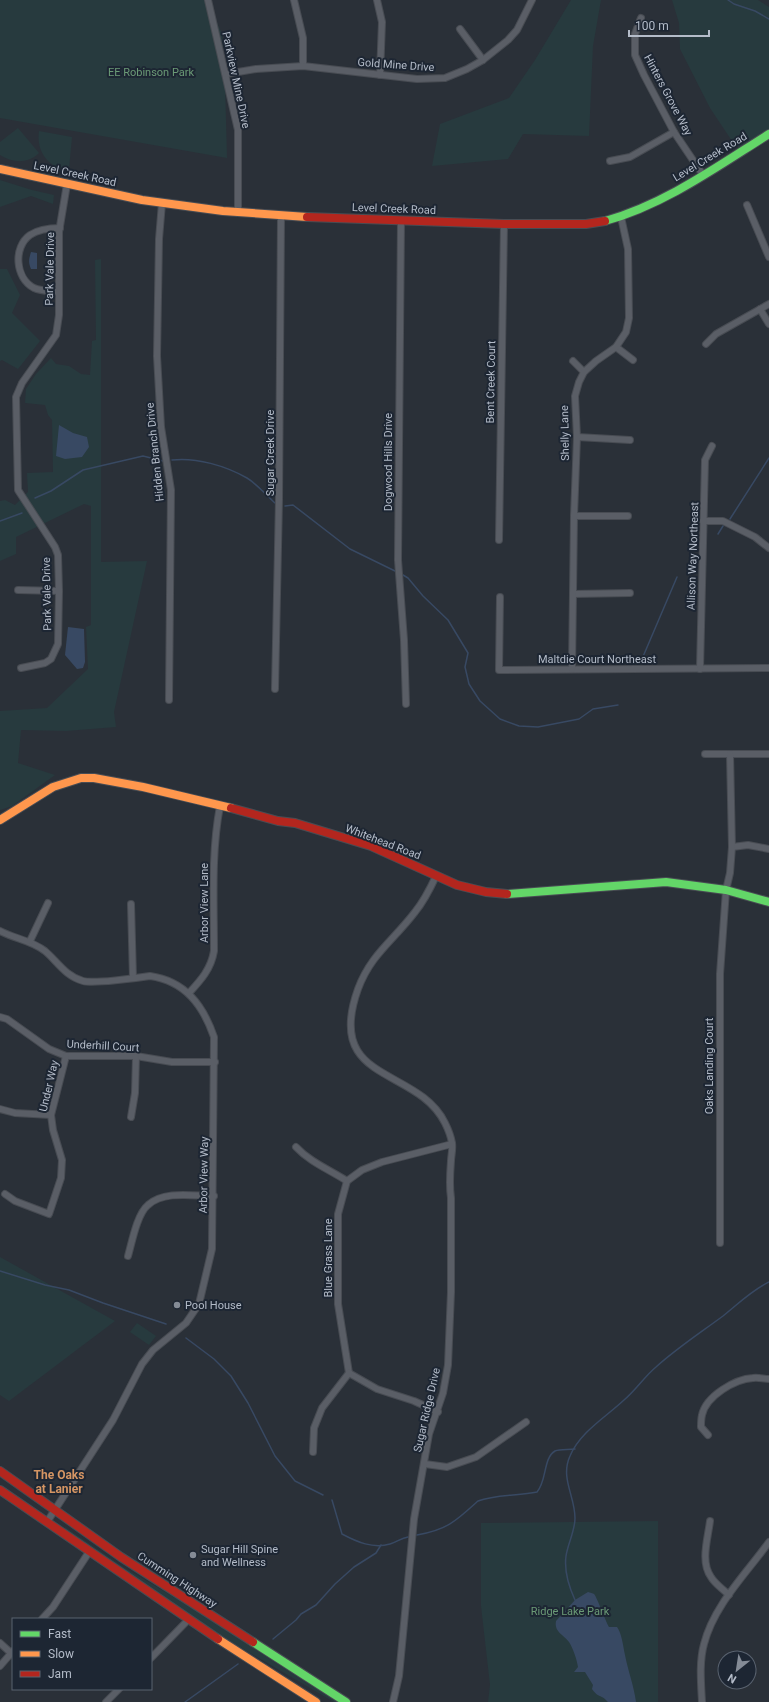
<svg xmlns="http://www.w3.org/2000/svg" width="769" height="1702" viewBox="0 0 769 1702" font-family="Roboto,sans-serif">
	<style>
		.green { fill: #273a3e }
		.water { fill: #384963 }
		.lines { fill: none; stroke-linecap: round; stroke-linejoin: round }
		.stream { stroke: #384963; stroke-width: 1.5 }
		.street-casing { stroke: #484c53; stroke-width: 8 }
		.fast-casing { stroke: #484c53; stroke-width: 10 }
		.slow-casing { stroke: #484c53; stroke-width: 10 }
		.jam-casing { stroke: #484c53; stroke-width: 10 }
		.street { stroke: #5a5e66; stroke-width: 6 }
		.fast { stroke: #63d668; stroke-width: 8 }
		.slow { stroke: #ff974d; stroke-width: 8 }
		.jam { stroke: #b3261e; stroke-width: 8 }
		.poi-dot { fill: #848b96; stroke: #1d2633; stroke-width: 1.5 }
		.labels { text-anchor: middle; dominant-baseline: central; stroke-width: 4; stroke-linejoin: round; paint-order: stroke }
		.street-label { font-size: 11px; fill: #b4bcc9; stroke: #1d2633 }
		.park-label { font-size: 11px; fill: #6b9a76; stroke: #1d2633 }
		.poi-label { font-size: 11px; fill: #b4bcc9; stroke: #1d2633; text-anchor: start }
		.neighbourhood-label { font-size: 12px; font-weight: bold; fill: #d59563; stroke: #1d2633 }
	</style>
	<rect width="100%" height="100%" fill="#2a3038"/>
	<g class="green">
		<polygon points="0,0 207,0 222,34 225,84 227,158 0,118"/>
		<polygon points="571,0 601,0 593,46 589,136 523,134 508,159 432,166 440,124 509,98 535,60"/>
		<polygon points="672,0 758,0 769,7 769,137 745,153 732,141 710,108 680,49 679,23"/>
		<path d="M18 128 39 153C28 164 12 163 0 155V142Z"/>
		<path d="M39 131 72 137 69 169C48 169 36 151 39 131Z"/>
		<polygon points="0,180 32,190 54,195 53,204 31,196 0,207"/>
		<polygon points="101,259 101,562 147,561 114,712 116,727 66,731 21,730 18,763 55,775 12,806 0,810 0,711 47,708 88,669 86,627 91,625 91,506 84,504 16,537 16,554 0,561 0,501 5,500 15,505 28,492 27,473 53,472 52,420 48,415 45,405 25,403 26,389 36,374 51,358 56,364 69,366 81,374 90,375 92,341 96,340 95,260"/>
		<polygon points="0,269 7,269 20,295 12,313 40,341 18,369 2,360 0,361"/>
		<polygon points="0,1257 115,1321 9,1401 0,1395"/>
		<polygon points="137,1323 156,1336 149,1345 130,1332"/>
		<polygon points="658,1521 658,1702 488,1702 490,1685 481,1606 481,1523"/>
		<polygon points="65,1527 125,1568 219,1624 339,1702 334,1702 214,1632 64,1531"/>
	</g>
	<g class="water">
		<path d="M31 252 37 253V269H31C28 262 29 259 31 252Z"/>
		<polygon points="59,425 73,433 87,437 89,447 82,457 65,459 56,456"/>
		<polygon points="68,627 84,629 85,662 83,668 77,669 65,655"/>
		<path d="M588 1592C590 1593 593 1593 594 1594 596 1595 606 1622 609 1627H617C622 1634 623 1646 625 1655 628 1671 634 1686 636 1702H608C601 1694 598 1698 592 1689L593 1685 585 1672H574L578 1667C577 1660 573 1648 569 1642 563 1634 554 1632 556 1621L575 1600Z"/>
	</g>
	<g class="lines">
		<g class="stream">
			<polyline points="728,0 734,4 755,11 769,19"/>
			<path d="M172 460C196 457 226 466 247 478 257 484 266 495 275 503"/>
			<polyline points="35,498 51,491 83,470 143,456 163,461"/>
			<polyline points="285,506 293,505 350,549 395,571"/>
			<polyline points="730,519 769,458"/>
			<polyline points="0,521 22,513"/>
			<polyline points="718,534 723,526"/>
			<polyline points="403,575 408,578 423,596 448,620 468,653 465,667 469,684 480,701 500,719 519,726 538,727 579,719 593,709 618,705"/>
			<polyline points="642,659 677,577"/>
			<polyline points="0,1271 45,1285 69,1290 103,1303 166,1324"/>
			<polyline points="186,1338 214,1359 231,1376 248,1403 275,1456 295,1481 323,1495"/>
			<path d="M332 1500 342 1534C357 1542 373 1549 390 1544 397 1542 401 1538 408 1537"/>
			<path d="M417 1535C447 1530 456 1521 478 1501 496 1494 518 1496 537 1492 547 1481 543 1458 555 1451 560 1449 569 1450 575 1449"/>
			<path d="M575 1600C569 1587 564 1571 566 1556 568 1543 575 1531 575 1518 575 1496 560 1478 570 1456 580 1432 606 1417 624 1400 636 1390 644 1377 656 1367 677 1348 700 1333 723 1316 738 1304 752 1290 769 1282"/>
			<polyline points="273,1639 296,1620 301,1614 316,1605 335,1584 354,1567 376,1553 381,1545"/>
			<polyline points="185,1702 238,1664"/>
		</g>
		<defs>
			<g id="street">
				<polyline points="208,0 238,130 238,213"/>
				<polyline points="294,0 303,38 303,66"/>
				<polyline points="377,0 382,22 380,75"/>
				<polyline points="641,18 635,34 635,55 644,75 674,132 703,175"/>
				<polyline points="460,29 483,60"/>
				<polyline points="226,74 256,69 303,66 417,79 445,78 467,69 483,60 508,40 517,30 532,0"/>
				<polyline points="610,161 630,157 674,132"/>
				<polyline points="162,203 159,239 157,356 161,427 171,490 169,700"/>
				<polyline points="747,205 769,257"/>
				<polyline points="401,220 398,560 404,640 406,704"/>
				<path d="M58 292C50 291 41 291 34 288 15 278 13 247 30 235 39 229 50 228 60 228"/>
				<polyline points="760,309 769,324"/>
				<polyline points="706,344 716,334 769,304"/>
				<polyline points="616,347 633,360"/>
				<polyline points="573,361 584,372"/>
				<polyline points="577,437 630,440"/>
				<polyline points="574,516 628,516"/>
				<polyline points="703,521 723,521 755,537 769,548"/>
				<polyline points="499,540 504,224"/>
				<polyline points="18,590 59,591"/>
				<polyline points="573,594 630,593"/>
				<polyline points="500,597 499,670 769,668"/>
				<polyline points="21,668 45,663 51,659 58,644 59,591 58,555 55,547 18,490 16,397 22,383 56,335 59,315 59,232 67,184"/>
				<polyline points="572,669 574,516 577,437 575,396 579,382 584,372 596,361 616,347 626,332 629,318 628,249 621,217"/>
				<polyline points="700,669 705,460 712,446"/>
				<polyline points="275,689 279,500 281,216"/>
				<polyline points="705,754 769,754"/>
				<polyline points="732,847 748,845 769,849"/>
				<polyline points="131,904 133,978"/>
				<path d="M0 931C15 939 31 940 45 951 57 961 65 976 83 981 93 984 137 978 150 976 185 981 203 1005 214 1037L212 1249 199 1304 186 1323 153 1350 142 1364 113 1420 47 1522"/>
				<polyline points="30,941 48,903"/>
				<path d="M189 993C201 980 211 969 214 951 214 902 211 853 220 806"/>
				<polyline points="0,1017 7,1019 49,1049 66,1056 136,1056 172,1062 215,1062"/>
				<polyline points="0,1109 15,1113 51,1115"/>
				<polyline points="131,1117 135,1093 136,1056"/>
				<path d="M296 1147C310 1162 330 1170 347 1181"/>
				<polyline points="5,1194 15,1201 49,1214 61,1178 62,1160 53,1130 51,1115 66,1056"/>
				<polyline points="720,1243 720,974 726,890 730,873 732,847 730,754"/>
				<path d="M128 1256C132 1242 137 1214 148 1205 164 1190 194 1196 214 1196"/>
				<polyline points="349,1373 338,1304 338,1214 347,1181 362,1170 382,1162 452,1144"/>
				<polyline points="349,1373 377,1389 414,1401 438,1412"/>
				<path d="M708 1435 701 1427C701 1423 701 1419 702 1415 706 1396 735 1379 753 1378 758 1377 764 1379 769 1379"/>
				<polyline points="313,1452 314,1428 322,1408 349,1373"/>
				<polyline points="425,1464 447,1467 476,1457 526,1422"/>
				<path d="M710 1521C708 1538 700 1562 711 1577 715 1584 723 1589 729 1595"/>
				<polyline points="42,1619 53,1607 89,1552"/>
				<polyline points="0,1643 11,1653"/>
				<polyline points="151,1658 189,1619"/>
				<polyline points="0,1666 13,1651"/>
				<polyline points="106,1702 119,1689"/>
				<path d="M393 1702 399 1676 414 1519 429 1434 443 1393 448 1365 451 1292V1198C449 1185 450 1174 451 1161 451 1156 453 1149 452 1143 451 1137 448 1129 445 1123 417 1066 324 1084 358 989 371 954 393 941 415 912 424 901 430 889 436 876"/>
				<path d="M702 1702C701 1683 699 1662 704 1644 714 1605 746 1574 769 1542"/>
			</g>
			<g id="fast">
				<path d="M605 221C664 205 718 166 769 134"/>
				<polyline points="507,894 666,882 726,890 769,902"/>
				<polyline points="253,1642 346,1702"/>
			</g>
			<g id="slow">
				<polyline points="0,169 142,200 223,211 307,217"/>
				<polyline points="0,820 53,787 81,778 94,778 143,787 231,808"/>
				<polyline points="218,1639 316,1702"/>
			</g>
			<g id="jam">
				<polyline points="307,217 504,224 586,224 605,221"/>
				<polyline points="231,808 278,821 295,823 371,846 457,885 486,892 507,894"/>
				<polyline points="0,1471 121,1557 253,1642"/>
				<polyline points="0,1490 218,1639"/>
			</g>
		</defs>
		<use href="#street" class="street-casing"/>
		<use href="#fast" class="fast-casing"/>
		<use href="#slow" class="slow-casing"/>
		<use href="#jam" class="jam-casing"/>
		<use href="#street" class="street"/>
		<use href="#fast" class="fast"/>
		<use href="#slow" class="slow"/>
		<use href="#jam" class="jam"/>
	</g>
	<g class="poi-dot">
		<circle cx="177" cy="1305" r="4"/>
		<circle cx="193" cy="1555" r="4"/>
	</g>
	<g class="labels">
		<g class="street-label">
			<text transform="translate(396 65) rotate(4)">Gold Mine Drive</text>
			<text transform="translate(236 80) rotate(78)">Parkview Mine Drive</text>
			<text transform="translate(668 95) rotate(62)">Hinters Grove Way</text>
			<text transform="translate(710 157) rotate(-31)">Level Creek Road</text>
			<text transform="translate(75 174) rotate(12)">Level Creek Road</text>
			<text transform="translate(394 209) rotate(2)">Level Creek Road</text>
			<text transform="translate(50 269) rotate(-89)">Park Vale Drive</text>
			<text transform="translate(491 382) rotate(-89)">Bent Creek Court</text>
			<text transform="translate(565 433) rotate(-91)">Shelly Lane</text>
			<text transform="translate(155 452) rotate(-96)">Hidden Branch Drive</text>
			<text transform="translate(270 453) rotate(-90)">Sugar Creek Drive</text>
			<text transform="translate(388 462) rotate(-90)">Dogwood Hills Drive</text>
			<text transform="translate(693 556) rotate(-88)">Allison Way Northeast</text>
			<text transform="translate(47 594) rotate(-91)">Park Vale Drive</text>
			<text x="597" y="659">Maltdie Court Northeast</text>
			<text transform="translate(383 842) rotate(21)">Whitehead Road</text>
			<text transform="translate(204 903) rotate(-90)">Arbor View Lane</text>
			<text transform="translate(103 1046) rotate(3)">Underhill Court</text>
			<text transform="translate(709 1066) rotate(-90)">Oaks Landing Court</text>
			<text transform="translate(49 1086) rotate(-77)">Under Way</text>
			<text transform="translate(204 1175) rotate(-89)">Arbor View Way</text>
			<text transform="translate(328 1258) rotate(-90)">Blue Grass Lane</text>
			<text transform="translate(427 1410) rotate(-77)">Sugar Ridge Drive</text>
			<text transform="translate(177 1580) rotate(33)">Cumming Highway</text>
		</g>
		<g class="park-label">
			<text x="151" y="72">EE Robinson Park</text>
			<text x="570" y="1611">Ridge Lake Park</text>
		</g>
		<g class="poi-label">
			<text x="185" y="1305">Pool House</text>
			<text x="201" y="1549">Sugar Hill Spine<tspan x="201" dy="13">and Wellness</tspan></text>
		</g>
		<g class="neighbourhood-label">
			<text x="59" y="1475">The Oaks<tspan x="59" dy="14">at Lanier</tspan></text>
		</g>
	</g>
	<rect x="12" y="1618" width="140" height="72" fill="#1d2633" stroke="#59626f"/>
	<rect x="20" y="1631" width="20" height="6" fill="#63d668" stroke="#59626f"/>
	<text x="48" y="1638" font-size="12" fill="#b4bcc9">Fast</text>
	<rect x="20" y="1651" width="20" height="6" fill="#ff974d" stroke="#59626f"/>
	<text x="48" y="1658" font-size="12" fill="#b4bcc9">Slow</text>
	<rect x="20" y="1671" width="20" height="6" fill="#b3261e" stroke="#59626f"/>
	<text x="48" y="1678" font-size="12" fill="#b4bcc9">Jam</text>
	<g transform="translate(737 1670) rotate(210)"><circle r="19" fill="#1d2633" stroke="#59626f"/>
	<path d="M0-3L7 15L0 10L-7 15Z" fill="#848b96"/>
	<text y="-6" font-size="11" font-weight="bold" text-anchor="middle" fill="#b4bcc9">N</text>
	</g>
	<path d="M629 30v6h80v-6" fill="none" stroke="#b4bcc9" stroke-width="2"/>
	<text x="635" y="30" font-size="12" fill="#b4bcc9" stroke="#1d2633" stroke-width="3" paint-order="stroke">100 m</text>
</svg>
